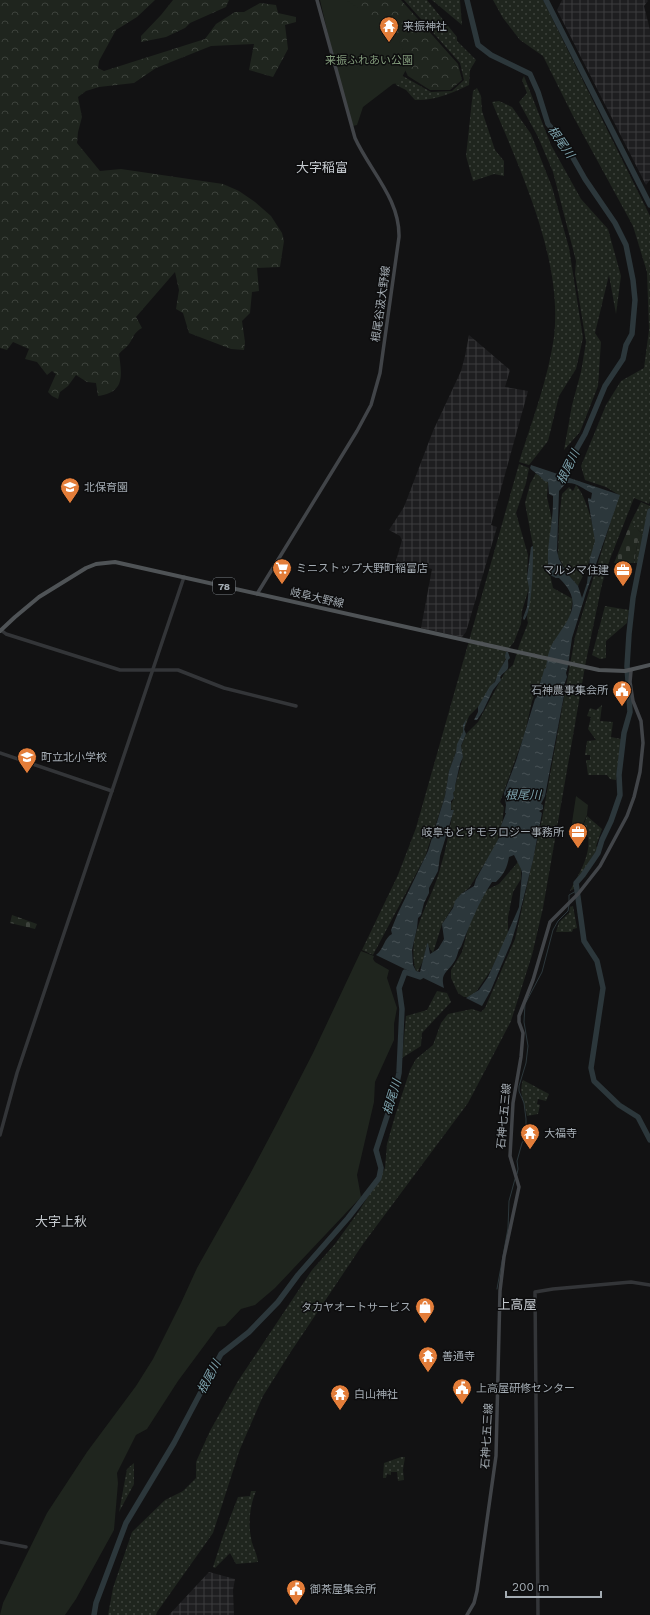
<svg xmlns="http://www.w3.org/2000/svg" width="650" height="1615" viewBox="0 0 650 1615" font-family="'Work Sans','Noto Sans JP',sans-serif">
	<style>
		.industrial { fill: url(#industrial-grid) }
		.grass { fill: url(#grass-dots) }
		.forest { fill: url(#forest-crowns) }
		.cemetery { fill: url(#cemetery-stones) }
		.park { fill: #1f251e }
		.water { fill: url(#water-ripples); fill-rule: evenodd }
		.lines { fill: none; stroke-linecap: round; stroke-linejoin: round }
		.stream { stroke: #2c373b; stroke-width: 1 }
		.river { stroke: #2c373b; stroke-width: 5.5 }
		.tertiary { stroke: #333538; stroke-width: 3.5 }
		.secondary { stroke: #414448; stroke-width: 3.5 }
		.primary { stroke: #4f5356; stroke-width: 4 }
		.labels { text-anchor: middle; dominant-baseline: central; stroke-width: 3; stroke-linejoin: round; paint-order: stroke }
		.shield { fill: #0d0d0e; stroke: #777c82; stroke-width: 1 }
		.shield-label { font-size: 10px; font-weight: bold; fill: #a4acb3 }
		.poi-label { font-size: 11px; fill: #a4acb3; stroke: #0d0d0e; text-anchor: start }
		.park-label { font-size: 11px; fill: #839c7c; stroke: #0d0d0e }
		.street-label { font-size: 11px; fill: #a4acb3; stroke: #0d0d0e }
		.water-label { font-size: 12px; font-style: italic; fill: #7da2ac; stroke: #0d0d0e }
		.quarter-label { font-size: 13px; fill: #c5cacf; stroke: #0d0d0e }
	</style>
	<defs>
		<pattern id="industrial-grid" width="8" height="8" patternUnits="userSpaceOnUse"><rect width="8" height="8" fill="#1e1e20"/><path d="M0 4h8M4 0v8" fill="none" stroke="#3c3c3e"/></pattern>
		<pattern id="grass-dots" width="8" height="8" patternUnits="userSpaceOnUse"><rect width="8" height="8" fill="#1f251e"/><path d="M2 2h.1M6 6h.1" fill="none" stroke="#3d423c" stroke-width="1.8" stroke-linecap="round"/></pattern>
		<pattern id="forest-crowns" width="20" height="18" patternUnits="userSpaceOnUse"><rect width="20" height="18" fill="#1f251e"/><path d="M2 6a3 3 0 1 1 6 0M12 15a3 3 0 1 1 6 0" fill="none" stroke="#3d423c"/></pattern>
		<pattern id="cemetery-stones" width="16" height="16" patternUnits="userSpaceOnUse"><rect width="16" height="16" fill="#1f251e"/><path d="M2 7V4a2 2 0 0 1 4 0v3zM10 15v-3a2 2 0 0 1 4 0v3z" fill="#3d423c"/></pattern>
		<pattern id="water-ripples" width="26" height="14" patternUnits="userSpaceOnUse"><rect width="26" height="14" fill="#2c373b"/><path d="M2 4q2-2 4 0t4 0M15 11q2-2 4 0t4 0" fill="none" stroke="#485155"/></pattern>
	</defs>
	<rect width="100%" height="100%" fill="#121213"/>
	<g class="industrial">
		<polygon points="562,0 647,0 648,1 644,6 650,30 650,180 646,185 557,10"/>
		<polygon points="469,335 510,370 505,387 528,391 491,525 497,527 466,632 462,637 421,628 432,569 396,561 402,540 400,536 389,530 404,507 433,431 461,371 465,356"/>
		<polygon points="209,1572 235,1579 233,1590 234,1615 169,1615"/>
	</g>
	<g class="grass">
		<path d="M404 0H427L457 37V41L476 60 470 70 469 85C453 93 434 101 415 100L406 90 396 85 395 80 401 75 431 92 452 91 464 80 460 63Z"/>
		<polygon points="432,0 460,0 462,25"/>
		<polygon points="493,0 543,0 650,216 650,501 649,504 634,498 610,559 602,584 586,661 543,908 532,955 511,1021 468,1103 363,1244 290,1353 263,1396 240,1449 213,1533 157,1612 156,1615 108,1615 113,1588 132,1532 165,1500 183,1491 196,1478 196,1462 210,1431 238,1381 312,1270 335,1244 359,1211 385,1168 387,1144 395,1116 410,1070 416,1059 433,1045 441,1023 448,1014 472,1009 481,1012 485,1008 515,939 542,819 575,637 619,495 606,487 585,480 581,466 606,405 621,381 644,368 649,330 647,272 633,226 573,116 543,56 520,40 503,18"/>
		<polygon points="524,76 551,145 581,199 608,229 621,276 616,314 609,275 595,333 601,342 598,386 580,432 564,450 572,405 581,372 586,342 575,274 576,261 553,172 538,137 519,102 527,93 522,80"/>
		<polygon points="477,88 481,96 482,111 495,150 504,161 504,176 494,174 473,181 466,156 473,91"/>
		<path d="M499 101 512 107 531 134 552 187 569 248 583 338 576 369 559 396 548 441 529 465 519 462C532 421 548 379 554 337 563 260 521 172 492 102Z"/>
		<path d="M519 464 529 468 526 483 516 513 528 555 527 578 533 546 525 503 530 484 536 473 548 482 547 497 552 520 548 565 553 588 573 599 570 616 532 701 525 733 500 802 504 807 502 826 496 846 469 888 461 894 442 924 433 953 427 944 423 961 418 971H416C405 935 431 903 440 869 446 850 449 831 453 812L450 806 454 798 453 793 463 757 461 747 466 734 478 722 505 672 513 665 520 643 528 623 527 618 529 588 522 611 521 624 514 642 506 652V658L493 685 478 707 469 716 449 771 445 796 425 857 373 955 362 950 398 875 416 828Z"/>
		<path d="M576 485C585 494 594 526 595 540 596 549 583 577 578 586L568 574 558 556 559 520 562 494 569 487 573 491Z"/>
		<polygon points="641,502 650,506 650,509 640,563 634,563 638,540 644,536 631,522"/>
		<polygon points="605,606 629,610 627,623 606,641 606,658 600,659 592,655"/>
		<polygon points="602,705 600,721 613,722 611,737 621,739 616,780 610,779 607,775 588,775 586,760 590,760 590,755 585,755 587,741 596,740 588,729 591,717 587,716 590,708 596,710"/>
		<path d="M587 816 602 829 596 846 599 849 575 888 570 891C578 875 591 856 588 837L581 831Z"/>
		<polygon points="518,862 521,869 521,879 513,892 508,917 508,934 491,970 476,992 470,997 464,997 458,993 451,978 451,970 462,952 469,925 486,890 499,884"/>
		<polygon points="573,906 577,928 573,929 572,932 556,932 559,922 569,913 570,907"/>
		<polygon points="437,991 447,993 451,1002 422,1033 421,1046 402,1058 406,1016 427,1010"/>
		<path d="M523 1080 549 1094 546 1101 538 1099 537 1104 540 1105 538 1114 527 1116C525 1103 518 1093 523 1080Z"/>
		<polygon points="401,1457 405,1457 403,1470 404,1480 398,1481 397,1472 391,1472 391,1475 387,1474 386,1478 383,1478 384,1463"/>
		<polygon points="134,1463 134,1484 119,1512 127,1469"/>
		<path d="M251 1491H256C250 1505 248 1523 251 1538 252 1546 257 1553 258 1562L236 1564 230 1553 215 1568 213 1567 223 1536 238 1497 250 1496Z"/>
	</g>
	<g class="forest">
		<path d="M0 0H155L137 17 116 30 99 61 98 68 104 71 205 39 216 24 235 12H244L260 3 276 5 278 13 296 17V22L285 25 288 49 273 77 249 70 254 44 211 46 156 68 134 83 99 87 86 91 78 97 82 117 78 132 77 143 100 171 121 169 223 184 239 191 255 202 271 216 282 233 284 241 280 267 257 268 259 291 252 292 250 313 242 321 245 342 244 350 231 349 189 333 183 313 176 309 179 290 175 272 136 317 142 328C133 333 134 337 129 344 126 348 122 350 119 354 122 376 125 392 98 396L96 383 87 382 76 375 68 386 60 392 58 399 52 396 48 392 56 374 52 371 47 375 37 362 25 359 29 349 13 342 7 350 0 348Z"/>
		<polygon points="173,0 229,0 226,7 190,23 185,28 166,37 141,42 141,36 161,15"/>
		<polygon points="322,0 401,0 458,64 462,80 450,90 430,90 408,76 400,60"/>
	</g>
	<g class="cemetery">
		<polygon points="631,522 644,536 643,541 638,540 634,563 614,563"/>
		<polygon points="12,915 37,924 35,929 10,923"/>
	</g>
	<g class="park">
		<polygon points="320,0 346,0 357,7 377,28 397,36 409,64 399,83 393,84 363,107 357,125 353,126 335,64"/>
		<polygon points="576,796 588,805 587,815 580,831 571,829"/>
		<polygon points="361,951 374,956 373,959 375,962 389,970 387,978 397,1008 394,1024 394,1040 375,1082 374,1102 357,1175 361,1197 275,1288 255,1305 241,1309 225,1326 218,1327 178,1381 147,1429 136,1435 117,1473 118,1483 114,1530 76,1599 65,1615 0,1615 3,1603 47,1513 87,1452 136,1386 153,1359 181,1303 197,1268 250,1174 277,1123 313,1053"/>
	</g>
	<g class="water">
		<path d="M531 465 620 495 586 593 572 638 568 666 566 673 567 677 564 685 565 690 545 796 541 804 543 805V809L539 811 542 813 533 860 518 920 511 943 491 990 482 1006 466 998 479 990 488 977 516 914 519 907 522 873 521 869 514 855 509 857C507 868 504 874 496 882H492C479 902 470 924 461 947 457 951 458 957 454 962 447 973 440 973 444 988L376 955C384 949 384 938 392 934L391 930 398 913 428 851 445 796 449 771 456 752 457 744 463 732V725L467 718 464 729 466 734 461 746 463 757 460 764 455 786V790L453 793 454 798 451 801V810H454L440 856 438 871 429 888V893L424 903 421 915 418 918 417 928 412 950 413 965 416 971 420 972 427 944 428 943 430 954 438 949 444 939 442 924 453 908 455 901 461 894 474 886 476 879 500 836 501 833 499 831 506 813H505L506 805 504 793 516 761 535 699 537 697V694L539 692C538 685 543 677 544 669L546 668C547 659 549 648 554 641 570 617 584 602 559 578H556L550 575C545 556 550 538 552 518 553 511 553 503 553 496L549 494 548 482 544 481C539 474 533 472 530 468ZM566 483C577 482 583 489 592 493L591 499 588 498V500L595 541 590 558 587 583 582 598 578 586 566 572 559 559 557 551 559 491Z"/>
		<path d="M533 546C533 559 533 612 524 620L523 618 527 607 529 588 527 578 531 547Z"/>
		<path d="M506 652H508L510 658 508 660C509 673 507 668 500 677L501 680 493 690 483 711 477 720H474L478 712V707L490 686 495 682 498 673 506 659 505 656Z"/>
	</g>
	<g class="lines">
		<g class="stream">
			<polyline points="569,902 569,895 576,891"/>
			<polyline points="517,1174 518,1169 517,1161 522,1143 526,1137 526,1119 524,1103 519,1091 519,1086 526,1063 528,1046 524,1022 525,1004 542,972 553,930 558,921 568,911 569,905"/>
			<polyline points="497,1289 508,1228 509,1201 515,1179"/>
		</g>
		<g class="river">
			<polyline points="467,0 478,45 491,55 530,74 538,92 548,124 564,142 585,179 615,223 626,245 633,280 635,300 632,334 626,345 623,359 605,386 585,434 559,480"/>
			<polyline points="546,0 650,205"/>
			<polyline points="650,511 633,598 629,634 627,666 630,712 624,733 619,775 620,795 611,821 602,840 598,853 583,875 576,883 584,941 597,961 603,988 591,1068 594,1081 619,1105 638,1117 650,1140"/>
			<polyline points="94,1615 96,1603 126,1523 174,1443 221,1354 249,1332 278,1302 298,1275 348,1218 379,1178 381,1168 376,1150 395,1092 399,1073 402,1009 399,988 405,972 420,977 426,973"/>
		</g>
		<g class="tertiary">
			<polyline points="1,630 6,634 120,670 178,670 224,688 296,706"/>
			<polyline points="0,753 112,791"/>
			<polyline points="0,1135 17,1073 184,577"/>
			<polyline points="0,1542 26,1547"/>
			<polyline points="538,1615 535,1292 553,1289 631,1282 650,1285"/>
		</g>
		<g class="secondary">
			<path d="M257 594 357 431 371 405 380 373 399 237C400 199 370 171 355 138L317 0"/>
			<polyline points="467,1615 474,1603 477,1591 496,1456 500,1291 504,1257 519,1187 510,1156 513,1103 521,1057 523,1033 519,1022 519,1016 533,980 550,922 578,894 600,866 627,816 634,797 640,772 643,743 641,721 633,701 630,682 631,671"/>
		</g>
		<polyline class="primary" points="0,631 15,617 39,597 86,568 96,564 115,562 599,670 625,671 650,665"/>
	</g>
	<defs>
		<symbol id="temple-pin" viewBox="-11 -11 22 30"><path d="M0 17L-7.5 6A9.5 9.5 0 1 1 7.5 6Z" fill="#e37d39" stroke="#0d0d0e"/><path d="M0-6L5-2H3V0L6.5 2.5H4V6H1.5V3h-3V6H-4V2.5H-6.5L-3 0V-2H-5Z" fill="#fff"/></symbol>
		<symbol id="school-pin" viewBox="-11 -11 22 30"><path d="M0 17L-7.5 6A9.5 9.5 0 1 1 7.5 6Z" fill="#e37d39" stroke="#0d0d0e"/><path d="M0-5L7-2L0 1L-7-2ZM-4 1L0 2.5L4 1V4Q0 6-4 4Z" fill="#fff"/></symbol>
		<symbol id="supermarket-pin" viewBox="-11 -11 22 30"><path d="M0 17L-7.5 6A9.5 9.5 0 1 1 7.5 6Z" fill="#e37d39" stroke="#0d0d0e"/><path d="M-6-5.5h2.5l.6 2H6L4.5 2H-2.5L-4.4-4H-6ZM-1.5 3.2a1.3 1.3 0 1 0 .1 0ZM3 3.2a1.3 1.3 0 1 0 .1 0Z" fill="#fff"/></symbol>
		<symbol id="office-pin" viewBox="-11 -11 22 30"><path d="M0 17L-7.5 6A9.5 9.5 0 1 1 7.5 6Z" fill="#e37d39" stroke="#0d0d0e"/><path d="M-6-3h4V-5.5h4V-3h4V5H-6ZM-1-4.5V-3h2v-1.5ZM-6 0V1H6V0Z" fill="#fff"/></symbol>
		<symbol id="civic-pin" viewBox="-11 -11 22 30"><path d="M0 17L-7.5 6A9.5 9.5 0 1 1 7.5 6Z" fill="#e37d39" stroke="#0d0d0e"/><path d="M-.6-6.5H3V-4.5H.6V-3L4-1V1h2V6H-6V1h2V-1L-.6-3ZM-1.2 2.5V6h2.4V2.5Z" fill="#fff"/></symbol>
		<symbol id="shop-pin" viewBox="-11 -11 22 30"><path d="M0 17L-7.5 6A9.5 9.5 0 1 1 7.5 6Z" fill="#e37d39" stroke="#0d0d0e"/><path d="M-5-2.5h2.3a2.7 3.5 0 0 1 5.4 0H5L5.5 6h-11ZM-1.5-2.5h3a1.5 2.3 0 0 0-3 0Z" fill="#fff"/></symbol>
	</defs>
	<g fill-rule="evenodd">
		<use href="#temple-pin" x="378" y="15" width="22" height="30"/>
		<use href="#school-pin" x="59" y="476" width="22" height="30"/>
		<use href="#supermarket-pin" x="271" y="557" width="22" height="30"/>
		<use href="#office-pin" x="612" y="559" width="22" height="30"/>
		<use href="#civic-pin" x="611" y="679" width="22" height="30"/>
		<use href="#school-pin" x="16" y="746" width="22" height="30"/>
		<use href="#office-pin" x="567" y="821" width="22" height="30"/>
		<use href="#temple-pin" x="519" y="1122" width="22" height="30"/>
		<use href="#shop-pin" x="414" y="1296" width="22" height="30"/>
		<use href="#temple-pin" x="417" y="1345" width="22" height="30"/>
		<use href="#civic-pin" x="451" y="1377" width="22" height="30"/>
		<use href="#temple-pin" x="329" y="1383" width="22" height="30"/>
		<use href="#civic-pin" x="285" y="1578" width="22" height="30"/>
	</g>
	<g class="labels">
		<rect class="shield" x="213" y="578" width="22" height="16" rx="3"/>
		<g class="shield-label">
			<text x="224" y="586">78</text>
		</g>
		<g class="poi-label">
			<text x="403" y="26">来振神社</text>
			<text x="84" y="487">北保育園</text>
			<text x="296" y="568">ミニストップ大野町稲富店</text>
			<text x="609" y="570" text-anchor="end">マルシマ住建</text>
			<text x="608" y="690" text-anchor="end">石神農事集会所</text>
			<text x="41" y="757">町立北小学校</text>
			<text x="564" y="832" text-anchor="end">岐阜もとすモラロジー事務所</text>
			<text x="544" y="1133">大福寺</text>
			<text x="411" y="1307" text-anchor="end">タカヤオートサービス</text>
			<text x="442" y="1356">善通寺</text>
			<text x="476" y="1388">上高屋研修センター</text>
			<text x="354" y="1394">白山神社</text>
			<text x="310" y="1589">御茶屋集会所</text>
		</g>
		<g class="park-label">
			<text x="369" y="60">来振ふれあい公園</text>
		</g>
		<g class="street-label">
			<text transform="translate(381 304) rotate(-82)">根尾谷汲大野線</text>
			<text transform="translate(317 598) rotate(13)">岐阜大野線</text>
			<text transform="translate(504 1116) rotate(-85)">石神七五三線</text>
			<text transform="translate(487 1436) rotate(-87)">石神七五三線</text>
		</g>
		<g class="water-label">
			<text transform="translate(561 142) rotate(55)">根尾川</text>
			<text transform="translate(568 467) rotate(-64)">根尾川</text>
			<text x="523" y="795">根尾川</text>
			<text transform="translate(392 1097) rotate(-73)">根尾川</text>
			<text transform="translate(209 1377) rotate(-62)">根尾川</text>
		</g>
		<g class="quarter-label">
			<text x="322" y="167">大字稲富</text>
			<text x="61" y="1221">大字上秋</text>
			<text x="517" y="1304">上高屋</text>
		</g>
	</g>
	<path d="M506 1591v6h95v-6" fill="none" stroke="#a4acb3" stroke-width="2"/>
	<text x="512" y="1591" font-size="12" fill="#a4acb3" stroke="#0d0d0e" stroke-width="3" paint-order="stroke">200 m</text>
</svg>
